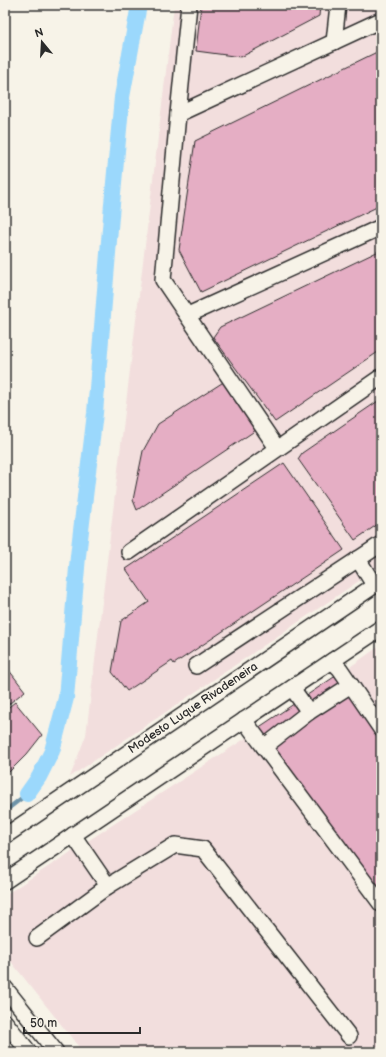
<svg xmlns="http://www.w3.org/2000/svg" width="386" height="1057" viewBox="0 0 386 1057" font-family="'Balsamiq Sans',sans-serif">
	<style>
		.built { fill: #f2dedd }
		.lines { fill: none; stroke-linecap: round; stroke-linejoin: round }
		.stream { stroke: #6e93a8; stroke-width: 4.5 }
		.canal { stroke: #9bd8fc; stroke-width: 16 }
		.building { fill: #e5aec4; stroke: #2b2b2b }
		.minor-casing { stroke: #2b2b2b; stroke-width: 18 }
		.minor { stroke: #f7f3e8; stroke-width: 15 }
		.labels { text-anchor: middle; dominant-baseline: central; stroke-width: 3.5; stroke-linejoin: round; paint-order: stroke }
		.street-label { font-size: 12px; fill: #2b2b2b; stroke: #f7f3e8 }
	</style>
	<rect width="100%" height="100%" fill="#f7f3e8"/>
	<filter id="ink" filterUnits="userSpaceOnUse"><feTurbulence type="fractalNoise" baseFrequency=".025" numOctaves="2"/><feDisplacementMap in="SourceGraphic" scale="8" xChannelSelector="R" yChannelSelector="G"/><feConvolveMatrix kernelMatrix="1 2 1 2 8 2 1 2 1" color-interpolation-filters="sRGB"/></filter>
	<g filter="url(#ink)">
		<g class="built">
			<polygon points="174,5 381,5 381,566 70,777 86,735"/>
			<polygon points="381,645 381,716 347,669"/>
			<polygon points="249,736 381,916 381,1052 83,1052 5,954 5,895"/>
		</g>
		<g class="lines">
			<polyline class="stream" points="5,811 27,794"/>
			<polyline class="canal" points="27,794 39,777 52,751 66,698 78,556 95,413 112,204 122,97 139,5"/>
		</g>
		<g class="building">
			<polygon points="201,5 320,5 319,16 241,57 196,51"/>
			<polygon points="381,50 381,205 201,292 179,250 195,141"/>
			<polygon points="381,250 381,350 275,422 213,337 220,327"/>
			<polygon points="225,381 259,428 137,510 133,500 143,451 158,424"/>
			<polygon points="381,399 381,522 355,540 298,459 302,453"/>
			<polygon points="284,463 344,550 174,664 172,661 127,691 112,672 121,621 149,602 126,569"/>
			<polygon points="5,665 25,691 5,707"/>
			<polygon points="346,669 381,718 381,915 249,734"/>
			<polygon points="15,702 42,735 27,754 5,776 5,710"/>
		</g>
		<g class="lines">
			<defs>
				<g id="minor">
					<polyline points="189,5 178,114 163,280 277,448"/>
					<polyline points="334,42 338,5"/>
					<polyline points="178,114 381,20"/>
					<polyline points="188,315 381,227"/>
					<polyline points="129,552 381,377"/>
					<polyline points="358,559 374,585"/>
					<polyline points="332,661 340,669 381,729"/>
					<polyline points="196,666 381,544"/>
					<polyline points="309,712 351,685"/>
					<polyline points="244,720 381,904"/>
					<polyline points="264,747 309,712 292,688"/>
					<polyline points="5,836 381,581"/>
					<polyline points="5,881 381,628"/>
					<polyline points="108,886 175,845 203,849 349,1036"/>
					<polyline points="37,938 108,886 73,835"/>
					<polyline points="5,988 56,1052"/>
					<polyline points="5,1022 29,1052"/>
				</g>
			</defs>
			<use href="#minor" class="minor-casing"/>
			<use href="#minor" class="minor"/>
		</g>
	</g>
	<g class="labels">
		<g class="street-label">
			<text transform="translate(193 708) rotate(-34)">Modesto Luque Rivadeneira</text>
		</g>
	</g>
	<rect width="386" height="1057" fill="none" stroke="#f7f3e8" stroke-width="20"/>
	<rect x="10" y="10" width="366" height="1037" fill="none" stroke="#2b2b2b" stroke-width="1.5" filter="url(#ink)"/>
	<g transform="translate(42 42) rotate(342)" stroke="#f7f3e8" stroke-width="3" paint-order="stroke">
	<path d="M0-3L7 15L0 10L-7 15Z" fill="#2b2b2b"/>
	<text y="-6" font-size="11" font-weight="bold" text-anchor="middle" fill="#2b2b2b">N</text>
	</g>
	<path d="M24 1027v6h116v-6" fill="none" stroke="#2b2b2b" stroke-width="2"/>
	<text x="30" y="1027" font-size="12" fill="#2b2b2b" stroke="#f7f3e8" stroke-width="3" paint-order="stroke">50 m</text>
</svg>
